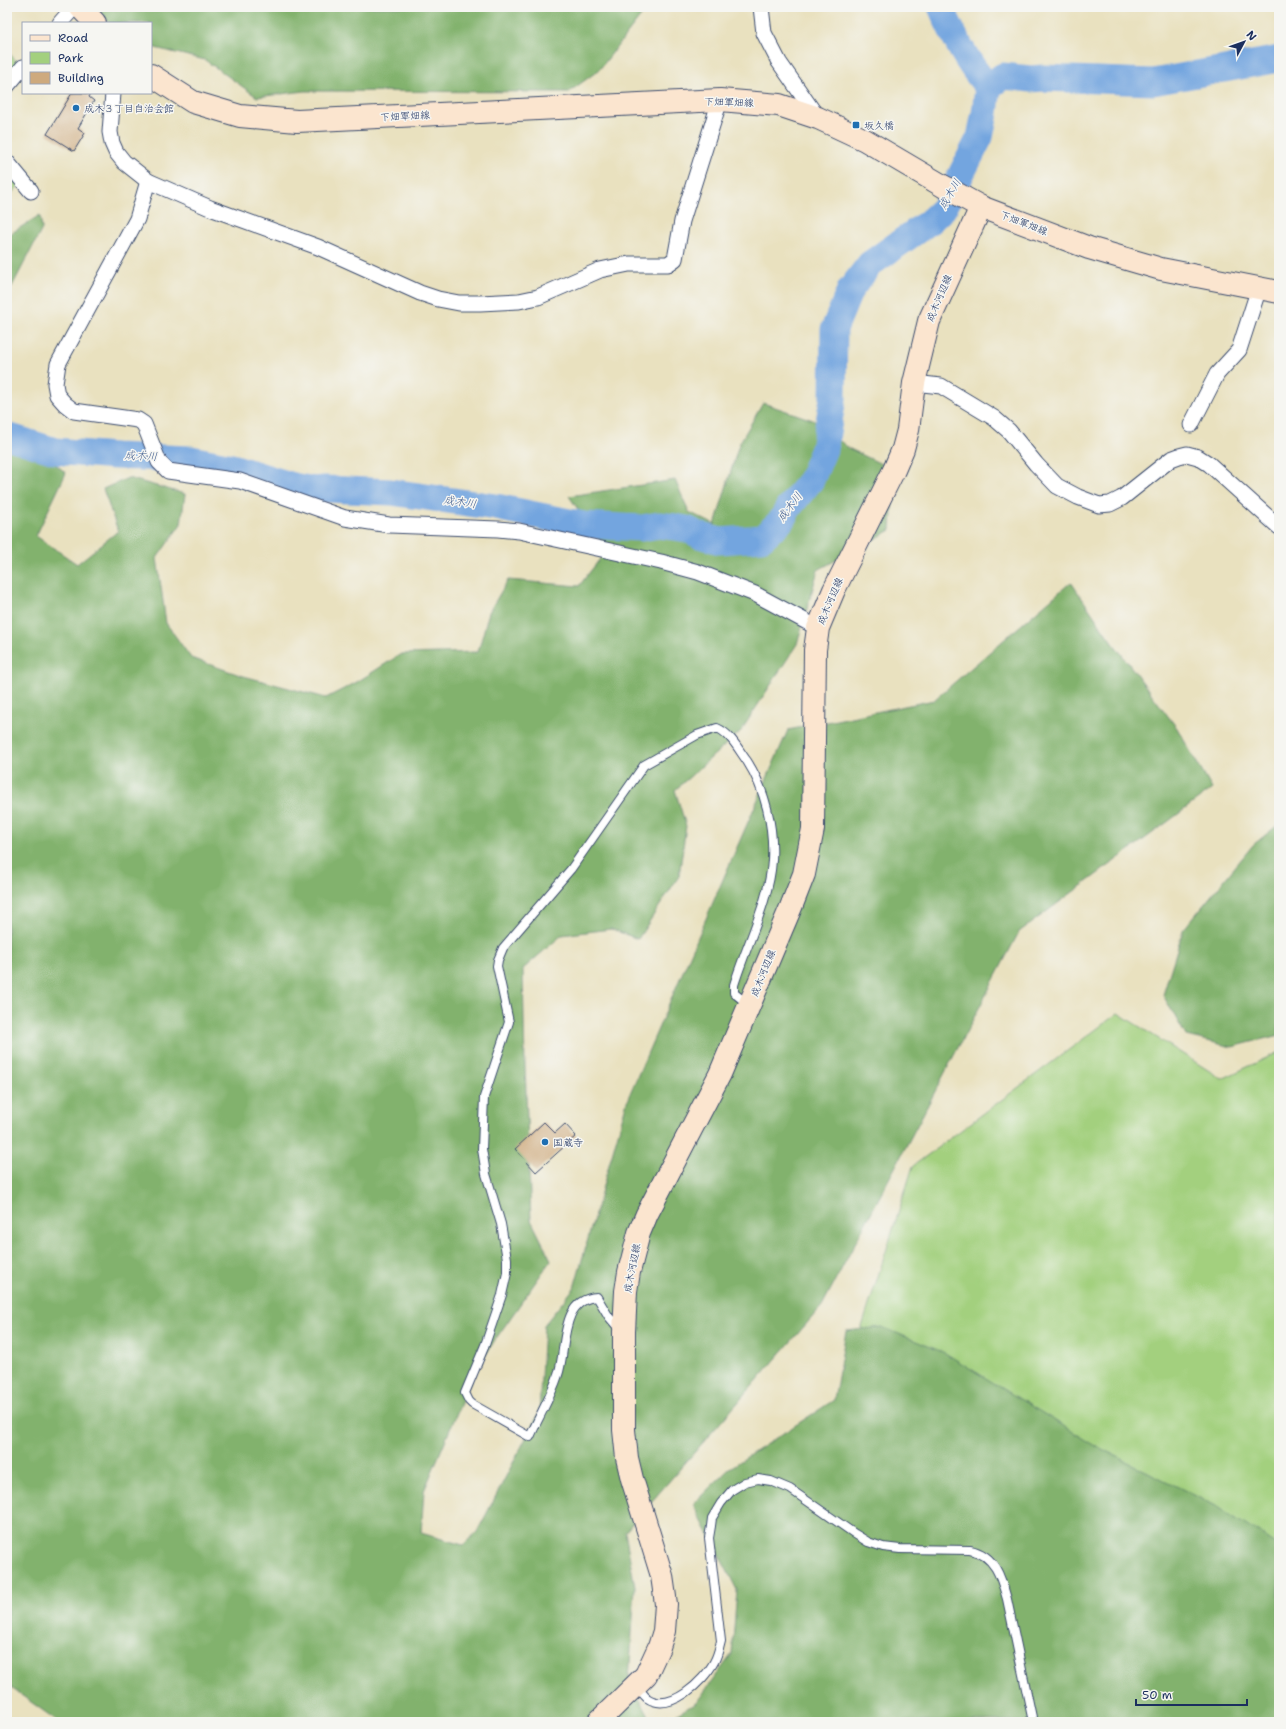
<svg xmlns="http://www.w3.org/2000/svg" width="1286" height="1729" viewBox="0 0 1286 1729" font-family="'Shantell Sans','Klee One',sans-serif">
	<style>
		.green { fill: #a3d07e; stroke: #5f806e }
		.forest { fill: #82b26d; stroke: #4e7066 }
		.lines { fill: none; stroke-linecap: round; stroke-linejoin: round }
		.river { stroke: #73a5df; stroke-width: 27 }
		.building { fill: #ceaa7e }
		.lane-casing { stroke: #3a4a6d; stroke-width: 10 }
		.street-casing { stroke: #3a4a6d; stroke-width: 17 }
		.secondary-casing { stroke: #3a4a6d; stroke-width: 24 }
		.lane { stroke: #fff; stroke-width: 8 }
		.street { stroke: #fff; stroke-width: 15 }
		.secondary { stroke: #fbe5cf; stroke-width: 22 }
		.poi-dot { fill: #1f6fb2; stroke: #f6f6f2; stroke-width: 1.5 }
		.labels { text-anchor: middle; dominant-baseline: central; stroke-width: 3; stroke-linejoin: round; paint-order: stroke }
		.street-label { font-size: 10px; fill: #1b2f5e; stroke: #f6f6f2 }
		.poi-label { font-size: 10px; fill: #1b2f5e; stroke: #f6f6f2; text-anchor: start }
		.water-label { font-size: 11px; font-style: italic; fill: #3a588b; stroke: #f6f6f2 }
	</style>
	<rect width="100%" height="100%" fill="#f6f6f2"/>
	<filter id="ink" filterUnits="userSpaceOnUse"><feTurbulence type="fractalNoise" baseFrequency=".025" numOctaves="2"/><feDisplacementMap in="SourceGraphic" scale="8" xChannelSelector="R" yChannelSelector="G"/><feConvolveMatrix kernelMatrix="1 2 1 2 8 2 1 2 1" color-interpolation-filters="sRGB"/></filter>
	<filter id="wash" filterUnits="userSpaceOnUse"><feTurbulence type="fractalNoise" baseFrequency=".012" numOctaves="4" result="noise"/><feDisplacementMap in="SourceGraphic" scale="16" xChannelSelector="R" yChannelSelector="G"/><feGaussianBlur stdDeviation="0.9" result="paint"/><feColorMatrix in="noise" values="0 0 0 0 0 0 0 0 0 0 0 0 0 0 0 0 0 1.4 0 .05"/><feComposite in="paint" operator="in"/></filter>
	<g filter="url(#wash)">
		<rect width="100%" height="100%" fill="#e9e1bf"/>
		<g class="green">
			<polygon points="7,51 19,64 7,78"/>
			<polygon points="7,167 21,184 7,197"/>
			<polygon points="1118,1013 1222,1079 1279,1052 1279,1722 855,1349 913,1166"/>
		</g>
		<g class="forest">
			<polygon points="96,7 648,7 599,70 569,92 305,91 257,97 205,60 151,47 151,23 109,23"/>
			<polygon points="40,215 42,229 7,296 7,236"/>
			<polygon points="763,403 813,420 850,449 894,470 891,530 818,570 797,644 741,731 675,790 686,826 679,876 638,939 611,929 562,935 523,969 525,1066 531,1220 551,1260 495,1340 472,1377 424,1491 421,1533 463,1545 477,1532 539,1413 544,1325 574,1288 628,1098 788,730 934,700 1071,582 1107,635 1177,728 1212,789 1019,932 822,1306 625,1532 635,1587 629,1680 652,1722 59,1722 7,1685 7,423 66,473 36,536 77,564 118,531 103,489 128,478 185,494 181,524 157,558 166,623 191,658 240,675 326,698 357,682 401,654 478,652 489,612 508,580 579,586 606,551 569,496 675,480 689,512 715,525 739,444"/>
			<polygon points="1279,824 1279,1035 1232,1047 1186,1036 1163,995 1183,930 1253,845"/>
			<polygon points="882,1327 945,1353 1096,1446 1218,1507 1279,1547 1279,1722 663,1722 696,1703 732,1654 737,1590 693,1504 730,1468 834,1400 846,1331"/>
		</g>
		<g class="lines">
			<g class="river">
				<path d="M941 7C954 37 967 63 988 87"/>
				<polyline points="7,436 55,451 115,456 191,459 232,467 293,486 314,490 325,489 391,492 496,507 584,525 642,528 659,525 675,527 687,529 699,535 720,541 762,538 781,521 789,507 811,480 824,449 833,399 834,329 850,290 870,264 929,222 944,208 980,137 985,113 988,87 1003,76 1031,79 1043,78 1153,82 1279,59"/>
			</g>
		</g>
		<g id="blocks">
			<g class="building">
				<polygon points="72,93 91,93 89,97 94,101 78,128 85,133 74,151 47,134"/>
				<polygon points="544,1122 555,1133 565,1124 576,1136 536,1172 515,1149"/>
			</g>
		</g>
	</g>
	<g filter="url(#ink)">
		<use href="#blocks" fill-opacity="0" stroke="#3a4a6d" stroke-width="1"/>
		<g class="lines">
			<defs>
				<g id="lane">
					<path d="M620 1330 609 1317 597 1297C559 1299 567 1350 558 1375 551 1397 539 1416 530 1437L472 1404 469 1401 465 1393 485 1345 502 1295 507 1273V1259L501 1224 486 1174 482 1149 484 1097 509 1022 497 966 498 960 503 948 571 869 644 765 697 735 717 728C731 734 738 749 747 761 765 789 774 826 772 860 770 899 746 946 734 985V993L749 1005"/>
					<path d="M637 1686C640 1689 643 1695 647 1698 670 1714 704 1681 714 1662 718 1655 719 1649 721 1641L709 1538 711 1526 712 1518 721 1503 732 1490 745 1482 758 1479 771 1481 790 1489 855 1534 868 1542 883 1547 900 1549 970 1550C995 1555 1001 1577 1007 1599L1033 1722"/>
				</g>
				<g id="street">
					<polyline points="761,7 764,33 779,62 818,118"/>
					<polyline points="60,23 74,7"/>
					<polyline points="7,86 23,67"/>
					<polyline points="113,93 110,132 112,143 116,152 124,162 148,181 210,208 318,247 420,293 438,299 459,303 480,303 519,301 538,297 600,270 629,264 668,264 675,259 682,221 720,100"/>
					<polyline points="7,162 31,191"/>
					<polyline points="148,181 137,219 58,364 55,384 57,395 65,404 74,411 138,420 144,424 159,462 168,471 240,481 345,518 389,525 498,529 519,531 661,562 698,572 755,594 818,628"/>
					<polyline points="914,383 941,386 994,418 1009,431 1036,464 1057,486 1078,497 1099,505 1110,504 1122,498 1171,459 1179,456 1187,454 1198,457 1209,464 1279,527"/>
					<polyline points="1191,425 1217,374 1239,350 1259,288"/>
				</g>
				<g id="secondary">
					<polyline points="80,7 95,23"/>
					<polyline points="151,75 193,102 240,116 297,121 720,100 779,105 818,118 865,140 943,186 981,207 1089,248 1161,269 1279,292"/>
					<polyline points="598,1722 646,1675 659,1647 664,1631 665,1618 666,1604 662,1576 632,1479 627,1458 624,1430 624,1332 626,1291 629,1272 639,1233 647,1214 720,1074 791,907 804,874 813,829 815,650 818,628 834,590 894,470 903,449 908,430 914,383 929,321 981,207"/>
				</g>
			</defs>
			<use href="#lane" class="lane-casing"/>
			<use href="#street" class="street-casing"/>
			<use href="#secondary" class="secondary-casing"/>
			<use href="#lane" class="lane"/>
			<use href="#street" class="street"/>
			<use href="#secondary" class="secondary"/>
		</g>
	</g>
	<g class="poi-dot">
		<circle cx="76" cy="108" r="4"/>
		<rect x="852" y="121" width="8" height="8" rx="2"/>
		<circle cx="545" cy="1142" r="4"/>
	</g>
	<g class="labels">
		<g class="street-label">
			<text transform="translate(729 102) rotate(2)">下畑軍畑線</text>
			<text transform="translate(405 116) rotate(-3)">下畑軍畑線</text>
			<text transform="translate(1024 223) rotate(21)">下畑軍畑線</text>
			<text transform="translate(939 298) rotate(-67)">成木河辺線</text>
			<text transform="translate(830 601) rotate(-67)">成木河辺線</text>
			<text transform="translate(763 973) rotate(-68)">成木河辺線</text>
			<text transform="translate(632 1268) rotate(-79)">成木河辺線</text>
		</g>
		<g class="poi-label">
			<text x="84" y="108">成木３丁目自治会館</text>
			<text x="864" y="125">坂久橋</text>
			<text x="553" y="1142">国蔵寺</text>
		</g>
		<g class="water-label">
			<text transform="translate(950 194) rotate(-60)">成木川</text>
			<text transform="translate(141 456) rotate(3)">成木川</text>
			<text transform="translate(460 502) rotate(8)">成木川</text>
			<text transform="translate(790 507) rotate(-53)">成木川</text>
		</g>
	</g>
	<rect width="1286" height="1729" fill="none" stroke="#f6f6f2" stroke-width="24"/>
	<rect x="22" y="22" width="130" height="72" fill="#f6f6f2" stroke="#9ea6b7"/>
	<rect x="30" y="35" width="20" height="6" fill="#fbe5cf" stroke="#9ea6b7"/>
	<text x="58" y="42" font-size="12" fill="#1b2f5e">Road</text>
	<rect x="30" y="52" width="20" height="12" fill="#a3d07e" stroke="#9ea6b7"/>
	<text x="58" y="62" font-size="12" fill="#1b2f5e">Park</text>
	<rect x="30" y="72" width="20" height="12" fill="#ceaa7e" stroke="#9ea6b7"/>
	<text x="58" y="82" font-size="12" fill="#1b2f5e">Building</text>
	<g transform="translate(1244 42) rotate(49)" stroke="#f6f6f2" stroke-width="3" paint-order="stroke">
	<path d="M0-3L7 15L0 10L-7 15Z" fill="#1b2f5e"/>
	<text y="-6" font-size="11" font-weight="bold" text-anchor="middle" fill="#1b2f5e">N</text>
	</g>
	<path d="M1136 1699v6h111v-6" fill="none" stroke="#1b2f5e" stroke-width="2"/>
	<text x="1142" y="1699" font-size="12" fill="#1b2f5e" stroke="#f6f6f2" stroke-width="3" paint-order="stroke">50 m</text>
</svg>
